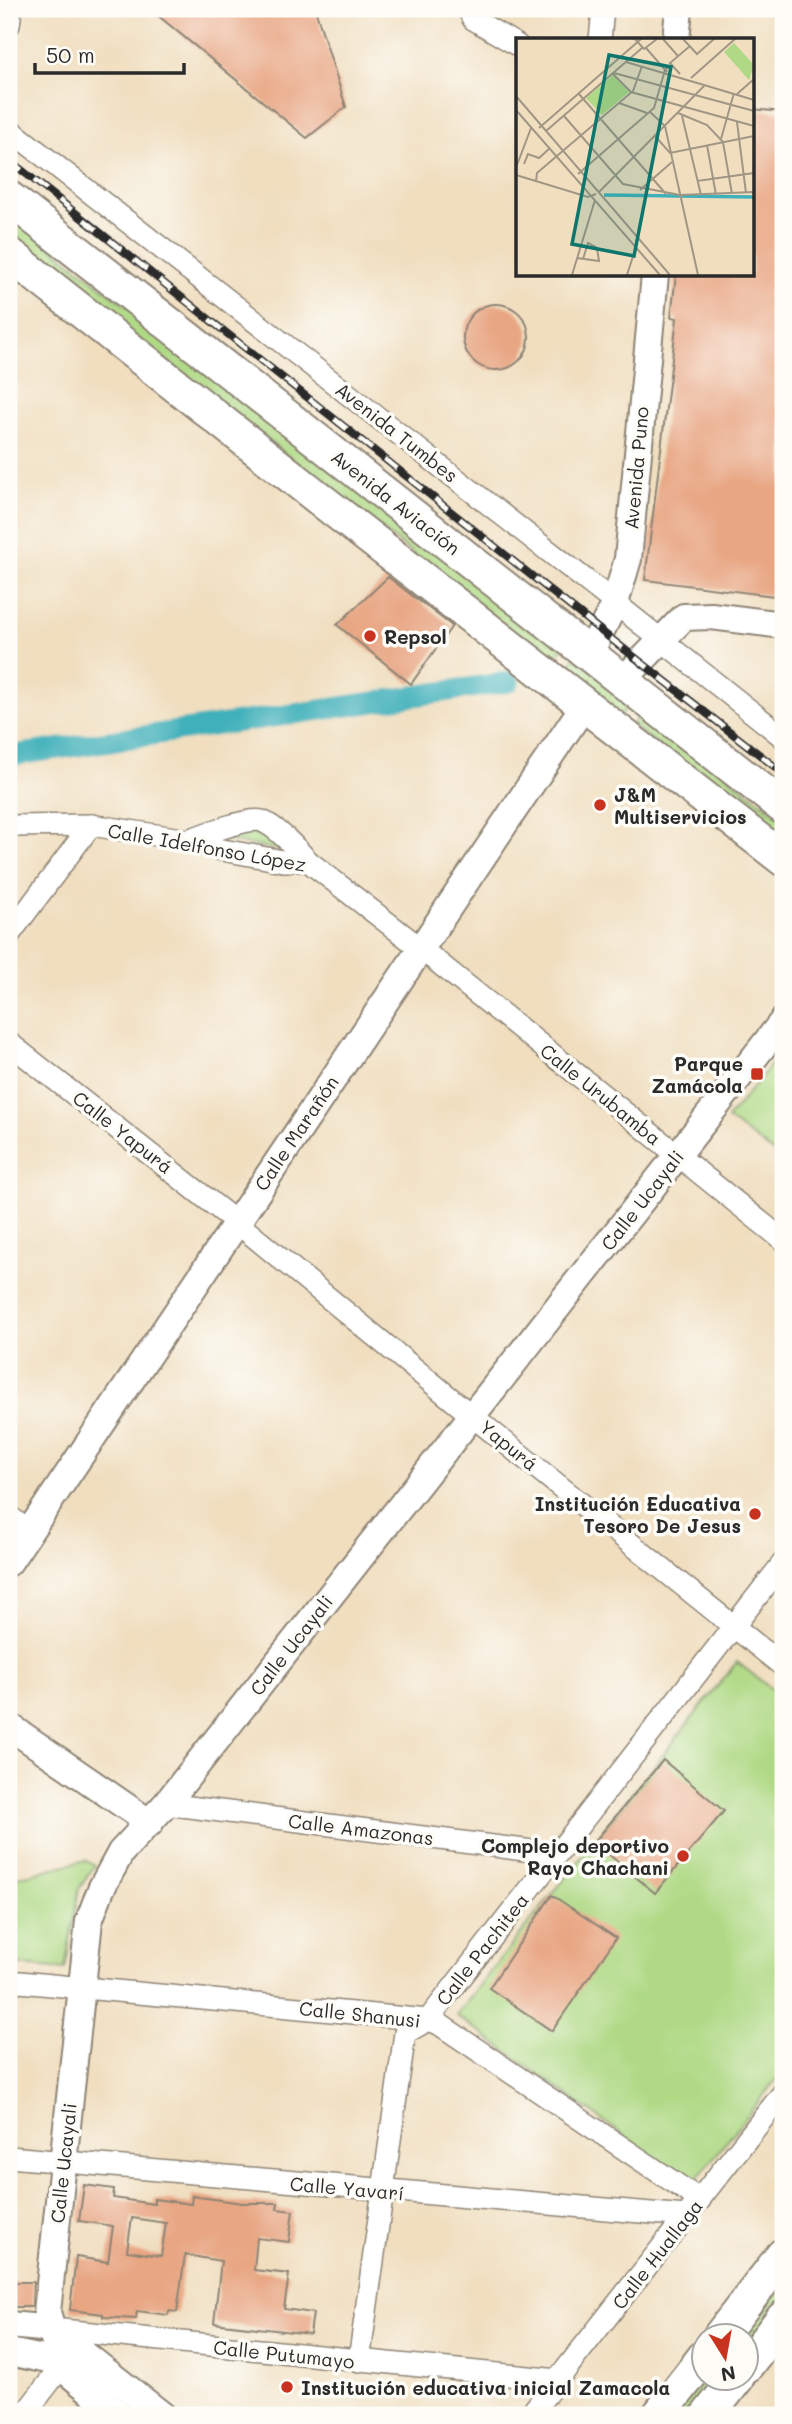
<svg xmlns="http://www.w3.org/2000/svg" width="792" height="2424" viewBox="0 0 792 2424" font-family="Mali,sans-serif">
	<style>
		.green { fill: #afd984; stroke: #6d8258; stroke-width: 2 }
		.lines { fill: none; stroke-linecap: round; stroke-linejoin: round }
		.canal { stroke: #40b0ba; stroke-width: 21 }
		.building { fill: #e8a683; fill-rule: evenodd }
		.minor-casing { stroke: #8e8475; stroke-width: 24 }
		.tertiary-casing { stroke: #8e8475; stroke-width: 30 }
		.primary-casing { stroke: #8e8475; stroke-width: 37 }
		.minor { stroke: #fff; stroke-width: 21 }
		.tertiary { stroke: #fff; stroke-width: 26 }
		.primary { stroke: #fff; stroke-width: 33 }
		.rail-casing { stroke: #2b2b2b; stroke-width: 8 }
		.rail { stroke: #fdfcf7; stroke-width: 5; stroke-dasharray: 16; stroke-linecap: butt }
		.poi-dot { fill: #c8321e; stroke: #fdfcf7; stroke-width: 2.5 }
		.labels { text-anchor: middle; dominant-baseline: central; stroke-width: 7; stroke-linejoin: round; paint-order: stroke }
		.street-label { font-size: 19px; fill: #2b2b2b; stroke: #fdfcf7 }
		.poi-label { font-size: 19px; font-weight: bold; fill: #2b2b2b; stroke: #fdfcf7; text-anchor: start }
		.inset-river { fill: none; stroke: #40b0ba; stroke-width: 3.5 }
		.inset-road { fill: none; stroke: #a19684; stroke-width: 2 }
		.view { fill: #0f766e; fill-opacity: 0.15; stroke: #0f766e; stroke-width: 3.5 }
		.inset-edge { fill: none; stroke: #2b2b2b; stroke-width: 3.5 }
	</style>
	<rect width="100%" height="100%" fill="#fdfcf7"/>
	<filter id="ink" filterUnits="userSpaceOnUse"><feTurbulence type="fractalNoise" baseFrequency=".0143" numOctaves="2"/><feDisplacementMap in="SourceGraphic" scale="14" xChannelSelector="R" yChannelSelector="G"/><feConvolveMatrix kernelMatrix="1 2 1 2 8 2 1 2 1" color-interpolation-filters="sRGB"/></filter>
	<filter id="wash" filterUnits="userSpaceOnUse"><feTurbulence type="fractalNoise" baseFrequency=".00686" numOctaves="4" result="noise"/><feDisplacementMap in="SourceGraphic" scale="28" xChannelSelector="R" yChannelSelector="G"/><feGaussianBlur stdDeviation="1.57" result="paint"/><feColorMatrix in="noise" values="0 0 0 0 0 0 0 0 0 0 0 0 0 0 0 0 0 1.4 0 .05"/><feComposite in="paint" operator="in"/></filter>
	<g filter="url(#wash)">
		<rect width="100%" height="100%" fill="#f0debf"/>
		<g class="green">
			<polygon points="9,214 563,648 551,662 9,238"/>
			<polygon points="575,657 631,701 620,716 563,672"/>
			<polygon points="643,710 783,819 783,843 632,725"/>
			<polygon points="260,831 281,846 279,850 228,841 229,838"/>
			<polygon points="783,1050 783,1159 727,1119"/>
			<polygon points="737,1662 783,1698 783,2071 692,2185 456,2015"/>
			<polygon points="86,1860 95,1865 79,1889 65,1969 9,1964 9,1879"/>
			<polygon points="783,2272 783,2302 747,2350 746,2336 733,2336"/>
			<polygon points="704,2378 724,2379 696,2415 672,2415"/>
		</g>
		<g class="lines">
			<polyline class="canal" points="9,756 509,682"/>
		</g>
		<g id="blocks">
			<g class="building">
				<polygon points="150,9 315,9 346,107 307,138"/>
				<polygon points="752,109 783,112 783,597 645,580 677,318 671,317 676,275 752,275"/>
				<circle cx="496" cy="337" r="33"/>
				<polygon points="388,577 452,626 411,684 337,625"/>
				<polygon points="663,1760 724,1811 655,1893 594,1842"/>
				<polygon points="552,1895 616,1938 552,2031 489,1988"/>
				<path d="M84 2185 114 2189 113 2198 154 2204V2199L191 2204 192 2196 242 2203H278L277 2209 293 2211 289 2242 257 2238 254 2270 289 2274 284 2309 313 2313 310 2334 214 2323 221 2261 185 2255 177 2312 169 2311 168 2315 137 2311 136 2319 103 2317V2314L70 2310 76 2257 108 2262 113 2226 79 2221ZM132 2218 166 2223 161 2256 127 2251Z"/>
				<polygon points="9,2282 33,2282 32,2307 9,2307"/>
			</g>
		</g>
	</g>
	<g filter="url(#ink)">
		<use href="#blocks" fill-opacity="0" stroke="#8e8475" stroke-width="2"/>
		<g class="lines">
			<defs>
				<g id="minor">
					<polyline points="468,9 473,19 517,45"/>
					<polyline points="9,25 11,9"/>
					<polyline points="600,40 603,9"/>
					<polyline points="9,129 615,603 783,737"/>
					<polyline points="9,826 91,825 188,840 217,849 283,861 308,861 420,948 783,1240"/>
					<path d="M188 840C202 835 248 817 262 821 277 827 297 849 308 861"/>
					<polyline points="9,935 91,825"/>
					<polyline points="9,1043 236,1222 471,1415 783,1666"/>
					<polyline points="9,1516 29,1532"/>
					<polyline points="166,1804 556,1854"/>
					<polyline points="9,1981 428,2020 439,2024 700,2200"/>
					<polyline points="9,2157 686,2216"/>
					<polyline points="52,2329 558,2380"/>
					<polyline points="359,2361 405,2033 428,2020 783,1563"/>
					<polyline points="24,2415 61,2367"/>
					<polyline points="530,2415 783,2093"/>
				</g>
				<g id="tertiary">
					<polyline points="676,40 679,9"/>
					<polyline points="589,655 615,603 628,559 655,275"/>
					<polyline points="623,680 684,617 711,616 783,625"/>
					<polyline points="9,1562 585,704"/>
					<polyline points="9,1726 150,1823"/>
					<polyline points="9,2325 52,2329 162,2415"/>
					<polyline points="9,2352 48,2360 61,2367 120,2415"/>
					<polyline points="61,2367 47,2312 89,1921 101,1889 121,1852 166,1804 783,1021"/>
				</g>
				<g id="primary">
					<polyline points="9,198 783,807"/>
					<polyline points="9,254 330,507 783,859"/>
					<polyline points="720,2336 783,2255"/>
					<polyline points="746,2366 783,2318"/>
					<polyline points="659,2415 704,2357"/>
					<polyline points="708,2415 737,2378"/>
				</g>
			</defs>
			<use href="#minor" class="minor-casing"/>
			<use href="#tertiary" class="tertiary-casing"/>
			<use href="#primary" class="primary-casing"/>
			<use href="#minor" class="minor"/>
			<use href="#tertiary" class="tertiary"/>
			<use href="#primary" class="primary"/>
			<defs>
				<polyline id="rail" points="9,160 601,631 783,773"/>
			</defs>
			<use href="#rail" class="rail-casing"/>
			<use href="#rail" class="rail"/>
		</g>
	</g>
	<g class="poi-dot">
		<circle cx="370" cy="636" r="7"/>
		<circle cx="600" cy="805" r="7"/>
		<rect x="750" y="1067" width="14" height="14" rx="3.5"/>
		<circle cx="755" cy="1514" r="7"/>
		<circle cx="683" cy="1856" r="7"/>
		<circle cx="287" cy="2387" r="7"/>
	</g>
	<g class="labels">
		<g class="street-label">
			<text transform="translate(397 432) rotate(38)">Avenida Tumbes</text>
			<text transform="translate(636 468) rotate(-85)">Avenida Puno</text>
			<text transform="translate(396 502) rotate(38)">Avenida Aviación</text>
			<text transform="translate(207 847) rotate(10)">Calle Idelfonso López</text>
			<text transform="translate(601 1094) rotate(39)">Calle Urubamba</text>
			<text transform="translate(123 1132) rotate(38)">Calle Yapurá</text>
			<text transform="translate(296 1133) rotate(-56)">Calle Marañón</text>
			<text transform="translate(642 1200) rotate(-52)">Calle Ucayali</text>
			<text transform="translate(509 1445) rotate(39)">Yapurá</text>
			<text transform="translate(291 1645) rotate(-52)">Calle Ucayali</text>
			<text transform="translate(361 1829) rotate(7)">Calle Amazonas</text>
			<text transform="translate(482 1949) rotate(-52)">Calle Pachitea</text>
			<text transform="translate(360 2014) rotate(6)">Calle Shanusi</text>
			<text transform="translate(63 2163) rotate(-84)">Calle Ucayali</text>
			<text transform="translate(347 2188) rotate(5)">Calle Yavarí</text>
			<text transform="translate(657 2254) rotate(-52)">Calle Huallaga</text>
			<text transform="translate(284 2354) rotate(6)">Calle Putumayo</text>
		</g>
		<g class="poi-label">
			<text x="384" y="636">Repsol</text>
			<text x="614" y="794">J&amp;M<tspan x="614" dy="22">Multiservicios</tspan></text>
			<text x="743" y="1063" text-anchor="end">Parque<tspan x="743" dy="22">Zamácola</tspan></text>
			<text x="741" y="1503" text-anchor="end">Institución Educativa<tspan x="741" dy="22">Tesoro De Jesus</tspan></text>
			<text x="669" y="1845" text-anchor="end">Complejo deportivo<tspan x="669" dy="22">Rayo Chachani</tspan></text>
			<text x="301" y="2387">Institución educativa inicial Zamacola</text>
		</g>
	</g>
	<g transform="translate(516 38)">
		<rect width="238" height="238" fill="#f0debf"/>
		<path d="M218 5 238 27 233 42 208 14ZM97 37 113 54 86 77 70 60Z" fill="#afd984"/>
		<path class="inset-river" d="M88 157 238 159"/>
		<path class="inset-road" d="M119 1 128 11 141 1M147 1 162 18M167 1 181 16 198 1M130 10 151 34M110 24 188 47M98 35 238 73M97 36 115 54 238 88M164 36 154 25 174 8M175 40 219 1M188 47 238 62M63 56 150 156M221 56 238 41M0 58 154 237M103 65 131 75M0 72 144 237M134 74 149 88 182 237M162 75 191 87 207 104 216 156M48 78 107 146 164 157 238 154M166 78 185 157M221 84 230 155M23 90 125 1M30 93 126 10M139 98 154 115 238 98M205 101 218 55M191 107 200 157M8 126 12 116 23 120 34 110M1 127 15 90M62 136 138 70 149 32 155 27M0 137 72 159 80 156M20 143 21 135 117 53 126 28M181 143 238 135M124 152 156 124M83 154 188 48M61 220 83 223 81 210 72 205 67 221M56 237 79 162M111 237 120 209"/>
		<path class="view" d="M93 17 155 29 118 218 56 206Z"/>
		<rect width="238" height="238" class="inset-edge"/>
	</g>
	<rect width="792" height="2424" fill="none" stroke="#fdfcf7" stroke-width="35"/>
	<g transform="translate(725 2357) rotate(169)"><circle r="33" fill="#fdfcf7" stroke="#a9a8a5" stroke-width="2"/>
	<path d="M0-5L12 26L0 18L-12 26Z" fill="#c8321e"/>
	<text y="-10" font-size="19" font-weight="bold" text-anchor="middle" fill="#2b2b2b">N</text>
	</g>
	<path d="M35 63v10h149v-10" fill="none" stroke="#2b2b2b" stroke-width="3.5"/>
	<text x="46" y="63" font-size="21" fill="#2b2b2b" stroke="#fdfcf7" stroke-width="5" paint-order="stroke">50 m</text>
</svg>
